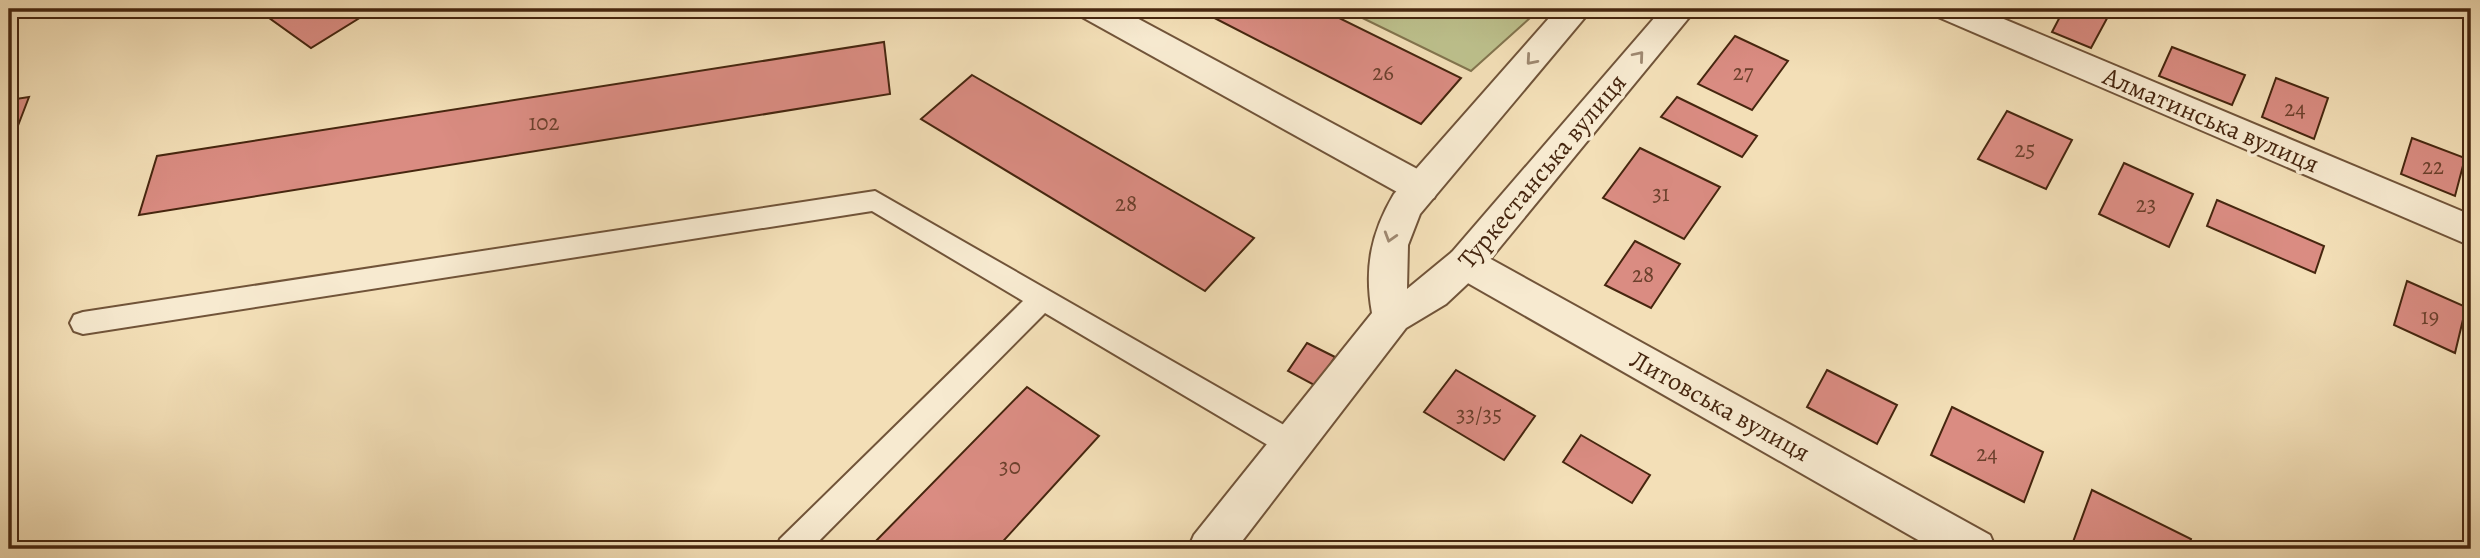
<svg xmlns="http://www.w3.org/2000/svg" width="2480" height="558" viewBox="0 0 2480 558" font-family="Alegreya,serif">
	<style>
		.green { fill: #bdc18d; stroke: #82744e; stroke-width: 2 }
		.building { fill: #da8c82; stroke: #46260f; stroke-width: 2 }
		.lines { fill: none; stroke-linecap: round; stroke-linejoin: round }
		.service-casing { stroke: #715439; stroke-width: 4 }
		.minor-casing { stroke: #715439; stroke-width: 4 }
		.tertiary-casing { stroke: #715439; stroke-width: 4 }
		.service { fill: #f7ead0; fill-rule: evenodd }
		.minor { fill: #f7ead0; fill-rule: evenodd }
		.tertiary { fill: #f7ead0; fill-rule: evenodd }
		.oneway { stroke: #9e8870 }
		.labels { text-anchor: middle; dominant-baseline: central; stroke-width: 7; stroke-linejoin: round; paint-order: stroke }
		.number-label { font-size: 23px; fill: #6b402c }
		.street-label { font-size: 26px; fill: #46260f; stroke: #f7ead0 }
	</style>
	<rect width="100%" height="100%" fill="#f3dfb7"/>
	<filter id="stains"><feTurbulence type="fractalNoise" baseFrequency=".00286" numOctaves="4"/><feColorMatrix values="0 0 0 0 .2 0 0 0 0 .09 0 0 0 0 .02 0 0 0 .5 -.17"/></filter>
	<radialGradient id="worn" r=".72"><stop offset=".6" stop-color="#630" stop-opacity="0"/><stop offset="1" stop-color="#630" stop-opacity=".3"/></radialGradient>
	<polygon class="green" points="1344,9 1540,9 1471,71"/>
	<g class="building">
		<polygon points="275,9 374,9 311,48 265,15"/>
		<polygon points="1197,9 1321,9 1461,78 1421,124"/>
		<polygon points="2064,9 2111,11 2091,48 2052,32"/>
		<polygon points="1735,36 1788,61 1752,110 1698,84"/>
		<polygon points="884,42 890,94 139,215 157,156"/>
		<polygon points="2172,47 2245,75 2232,105 2159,76"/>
		<polygon points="972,75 1254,238 1205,291 921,119"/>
		<polygon points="2276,78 2328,98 2314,139 2262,117"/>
		<polygon points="29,97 9,149 9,100"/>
		<polygon points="1677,97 1757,136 1742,157 1661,117"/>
		<polygon points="2007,111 2072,140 2046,189 1978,159"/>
		<polygon points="2412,138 2465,158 2455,196 2401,174"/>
		<polygon points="1640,148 1720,187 1684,239 1603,198"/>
		<polygon points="2124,163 2193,194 2169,247 2099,214"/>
		<polygon points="2217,200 2324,246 2315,273 2207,226"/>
		<polygon points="1635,241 1680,264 1651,308 1605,285"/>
		<polygon points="2407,281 2466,307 2455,353 2394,325"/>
		<polygon points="1307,343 1335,357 1316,386 1288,371"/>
		<polygon points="1456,370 1535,416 1504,460 1424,412"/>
		<polygon points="1827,370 1897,405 1877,444 1807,407"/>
		<polygon points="1027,387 1099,436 996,549 868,549"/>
		<polygon points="1952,407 2043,452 2024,502 1931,455"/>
		<polygon points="1581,435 1650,475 1632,503 1563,462"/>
		<polygon points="2092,490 2191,539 2188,549 2088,549 2073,542"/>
	</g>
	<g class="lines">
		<defs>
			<polygon id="service" points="875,191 1303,436 1307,445 1303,454 1293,458 1283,454 1045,313 811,549 776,549 780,539 1023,301 872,211 83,334 74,331 70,323 74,315 83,312"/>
			<g id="minor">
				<polygon points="1078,9 1120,9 1434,178 1439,188 1434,198 1421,202 1408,198 1082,17"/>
				<polygon points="1934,9 1980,9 2471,215 2471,246 1938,17"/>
				<polygon points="1465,248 1478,252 1990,535 1996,549 1934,549 1452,274 1446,263 1452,252"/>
			</g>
			<path id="tertiary" d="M1557 9H1592L1420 214 1408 245 1407 289 1452 252 1662 9H1696L1478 274 1446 304 1406 328 1236 549H1188L1194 535 1372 313C1364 268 1371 233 1394 194Z"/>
		</defs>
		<use href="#service" class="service-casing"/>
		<use href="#minor" class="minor-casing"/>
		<use href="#tertiary" class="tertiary-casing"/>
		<use href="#service" class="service"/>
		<use href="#minor" class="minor"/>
		<use href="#tertiary" class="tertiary"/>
	</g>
	<defs><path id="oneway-chevron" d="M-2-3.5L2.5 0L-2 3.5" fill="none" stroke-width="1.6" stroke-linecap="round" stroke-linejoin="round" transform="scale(1.75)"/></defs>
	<g class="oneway">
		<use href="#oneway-chevron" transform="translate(1639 56) rotate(-50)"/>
		<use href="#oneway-chevron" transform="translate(1531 60) rotate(131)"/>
		<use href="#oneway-chevron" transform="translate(1390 237) rotate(107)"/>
	</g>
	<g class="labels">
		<g class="number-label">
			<text x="1383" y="72">26</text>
			<text x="1743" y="72">27</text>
			<text x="2295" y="108">24</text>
			<text x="544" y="122">102</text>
			<text x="2025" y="149">25</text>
			<text x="2433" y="166">22</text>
			<text x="1661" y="193">31</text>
			<text x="1126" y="203">28</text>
			<text x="2146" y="204">23</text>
			<text x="1643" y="274">28</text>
			<text x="2430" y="316">19</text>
			<text x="1479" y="414">33/35</text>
			<text x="1987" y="453">24</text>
			<text x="1010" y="466">30</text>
		</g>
		<g class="street-label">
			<text transform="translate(2211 120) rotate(23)">Алматинська вулиця</text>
			<text transform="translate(1542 171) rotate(-50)">Туркестанська вулиця</text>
			<text transform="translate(1720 406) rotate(29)">Литовська вулиця</text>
		</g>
	</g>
	<rect width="2480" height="558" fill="none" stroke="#f3dfb7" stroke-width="35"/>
	<rect x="10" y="10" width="2459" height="537" fill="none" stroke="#46260f" stroke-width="3.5"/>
	<rect x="18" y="18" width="2445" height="523" fill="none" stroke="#46260f" stroke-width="2"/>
	<rect width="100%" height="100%" filter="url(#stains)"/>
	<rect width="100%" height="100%" fill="url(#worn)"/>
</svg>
